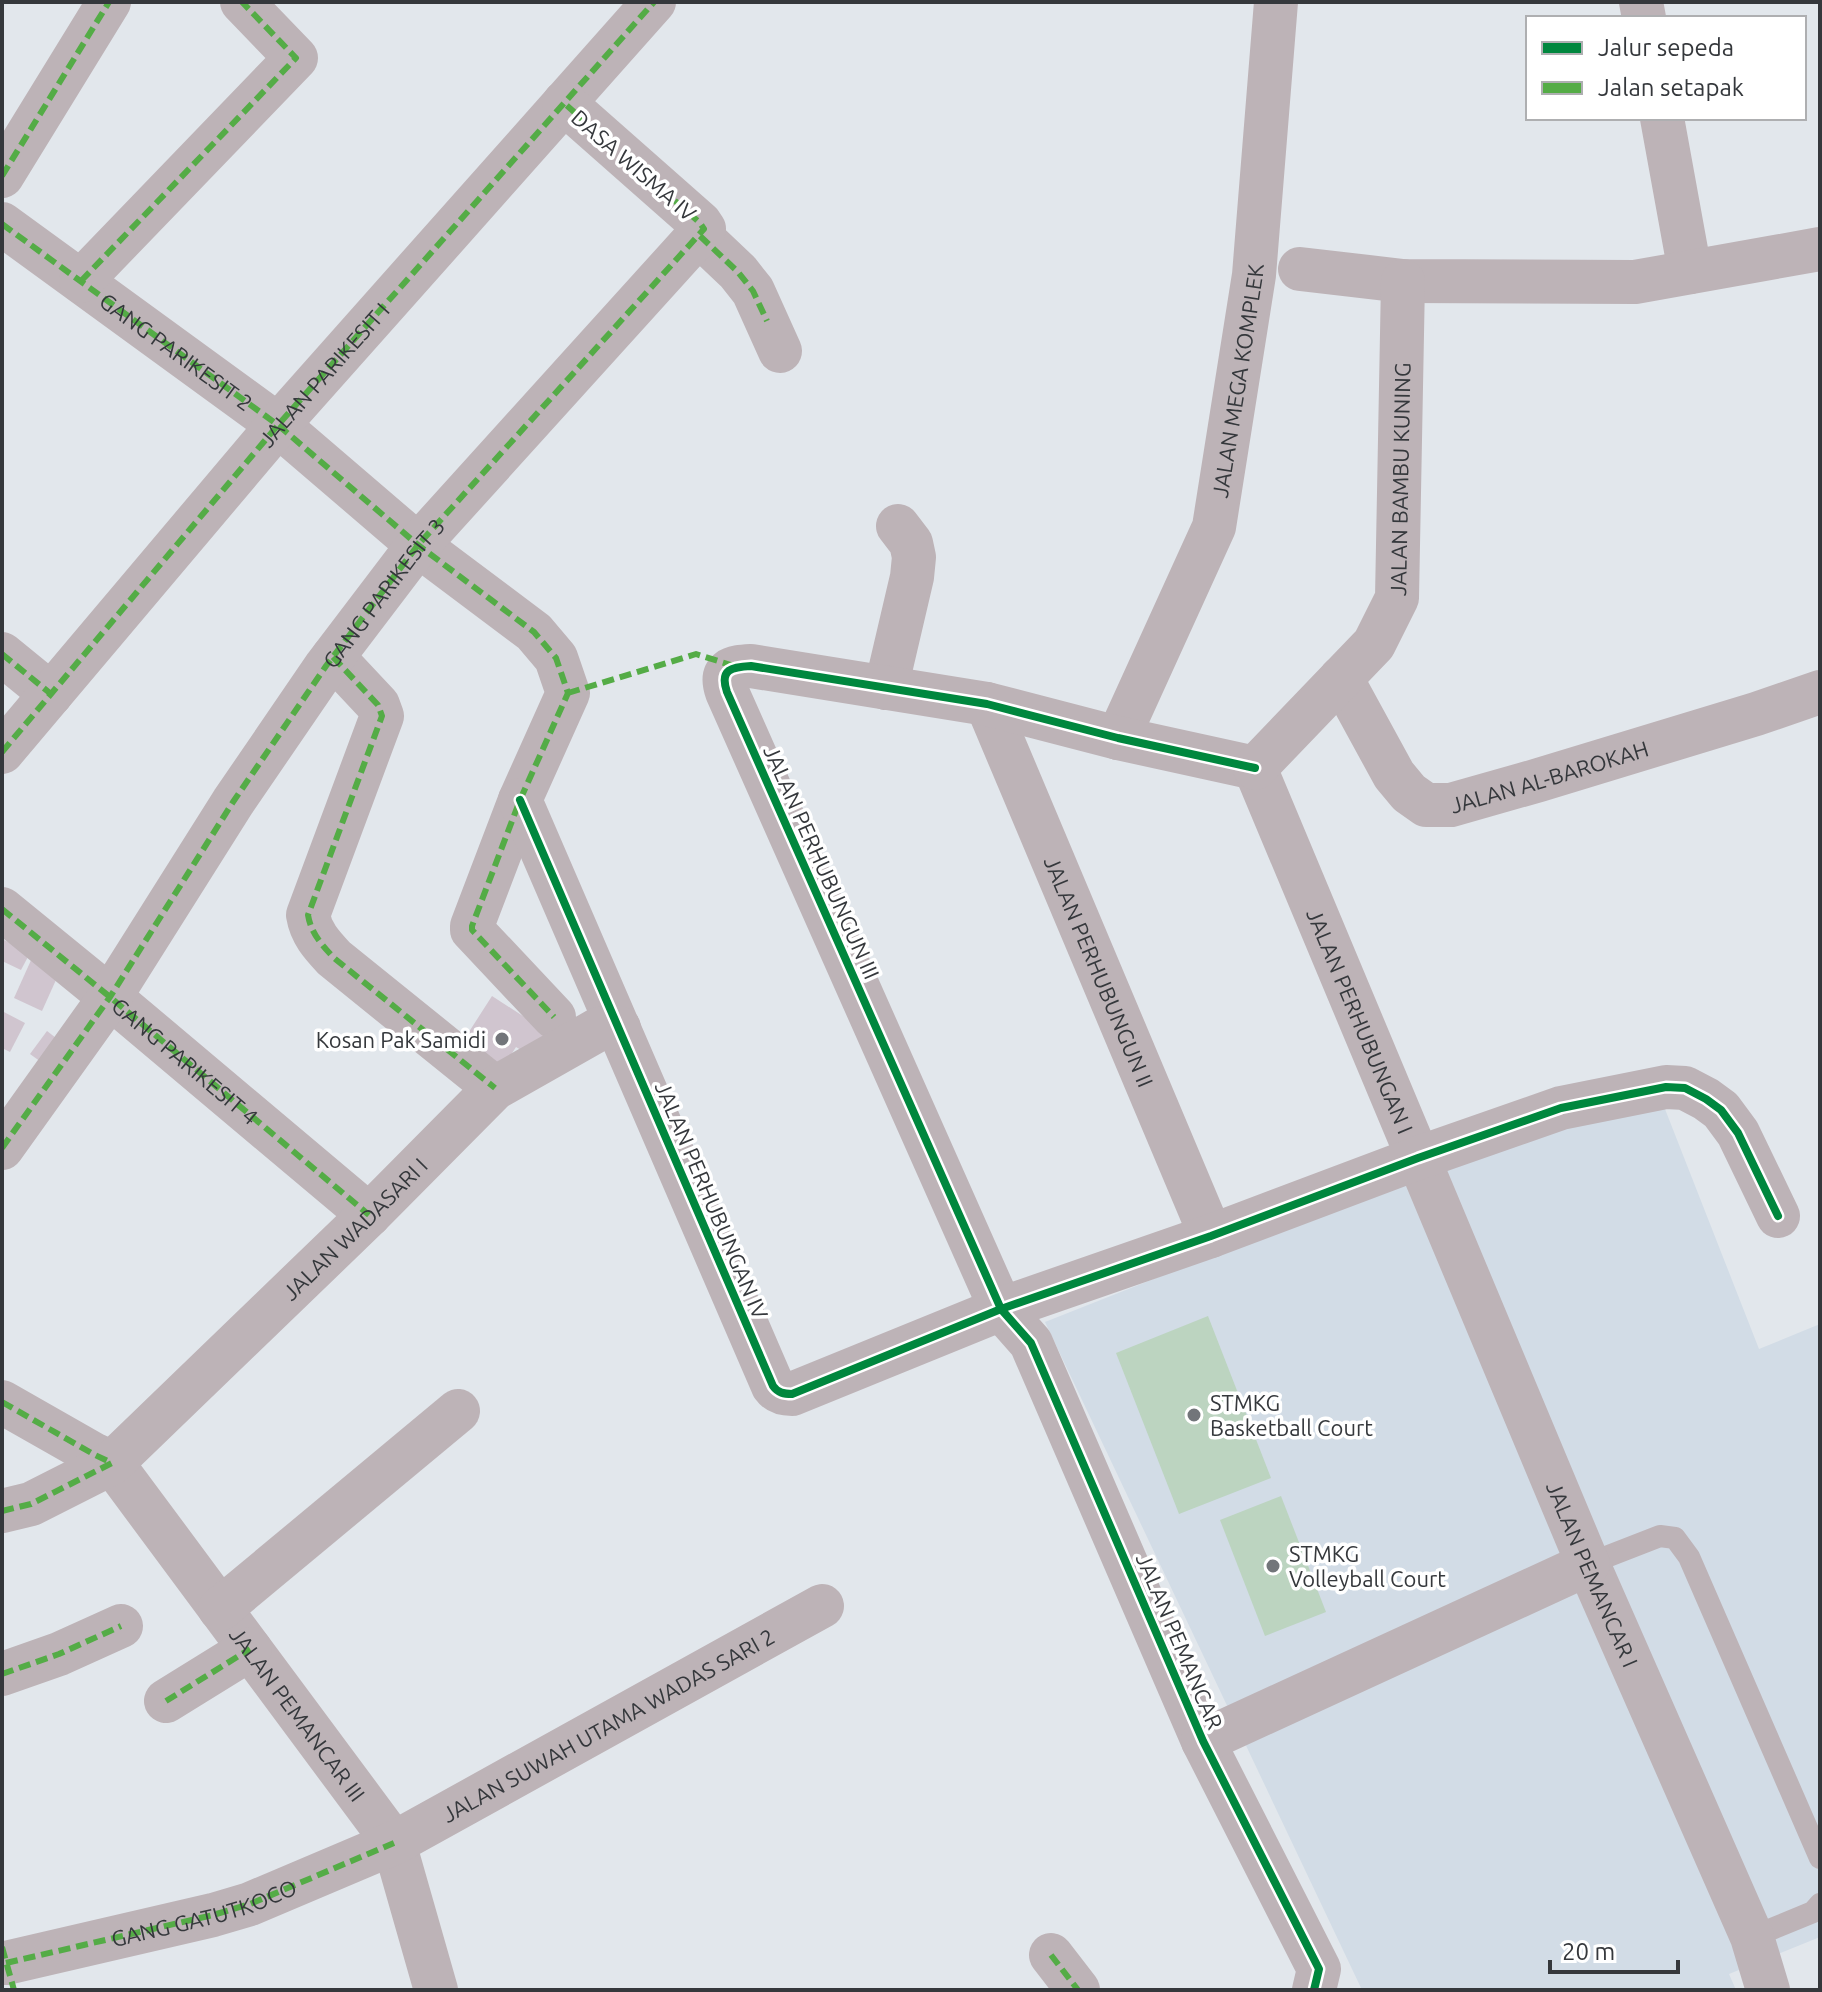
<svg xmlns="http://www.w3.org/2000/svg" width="1822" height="1992" viewBox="0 0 1822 1992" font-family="Ubuntu,sans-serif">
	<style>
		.built { fill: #d2dce6 }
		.green { fill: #bcd4c0 }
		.building { fill: #d0c5cf }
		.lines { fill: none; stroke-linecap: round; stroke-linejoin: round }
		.service { stroke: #bdb3b7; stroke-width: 22 }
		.minor { stroke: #bdb3b7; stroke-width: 44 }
		.quiet { stroke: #54ac46; stroke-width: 6; stroke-dasharray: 12 6; stroke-linecap: butt }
		.cycleway-casing { stroke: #fff; stroke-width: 13 }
		.cycleway { stroke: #00873e; stroke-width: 8 }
		.poi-dot { fill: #72757a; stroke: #fff; stroke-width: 3 }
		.labels { text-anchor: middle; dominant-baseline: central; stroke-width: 7; stroke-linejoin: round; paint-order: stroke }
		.street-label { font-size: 22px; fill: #35383c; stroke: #fff }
		.poi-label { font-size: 22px; fill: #35383c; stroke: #fff; text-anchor: start }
	</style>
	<rect width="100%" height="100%" fill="#e2e7ec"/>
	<polygon class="built" points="1654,1081 1759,1349 1820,1324 1820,1937 1729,1974 1736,1990 1362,1990 1045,1322"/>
	<g class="green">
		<polygon points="1208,1316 1271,1478 1179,1514 1116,1353"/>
		<polygon points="1281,1496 1326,1612 1265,1636 1220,1520"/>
	</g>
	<g class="building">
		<polygon points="4,940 30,953 21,970 2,961"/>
		<polygon points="32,958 60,971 42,1011 14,998"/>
		<polygon points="492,996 546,1031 531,1056 516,1047 498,1075 458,1049"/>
		<polygon points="2,1011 25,1023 10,1052 2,1048"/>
		<polygon points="47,1031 65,1045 48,1067 30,1054"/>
	</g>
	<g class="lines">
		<g class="service">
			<polyline points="1588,1564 1660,1536 1675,1538 1689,1557 1820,1858"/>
			<polyline points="1752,1937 1813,1912 1820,1904"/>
		</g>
		<g class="minor">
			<polyline points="1641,2 1644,18"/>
			<polyline points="1662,118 1690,272"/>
			<polyline points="2,176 109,2"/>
			<path id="s1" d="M2 224 278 425 418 545 534 632 556 658 568 693 520 800 472 926V930L554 1017"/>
			<polyline points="700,236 738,272 753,291 780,351"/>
			<polyline points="1300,269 1403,281 1635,282 1820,249"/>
			<polyline points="81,281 296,58 242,2"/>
			<polyline points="2,654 51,694"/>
			<path d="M333 657 378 705 382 716 308 915C311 933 321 944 334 958L495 1088"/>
			<path id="s2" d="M1341 678 1394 775 1409 793 1426 805H1451L1539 780 1756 714 1820 692"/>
			<polyline points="886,688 912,577 914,557 911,543 898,526"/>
			<path id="s3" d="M987 704 1211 1236"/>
			<path id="s4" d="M1118 738 1214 527 1254 275 1276 2"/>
			<path id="s5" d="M2 752 278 425 654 2"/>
			<path d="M1255 768 1118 738 987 704 751 666C732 667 719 669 727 692L1001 1309 1031 1343 1203 1741 1319 1969 1314 1990"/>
			<path id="s6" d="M1255 768 1588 1564 1752 1937 1768 1990"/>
			<path id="s7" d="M1255 768 1374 644 1397 598 1403 281"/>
			<path d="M520 800 773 1386C778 1393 784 1394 792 1394L1001 1309 1211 1236 1418 1158 1561 1108 1666 1087 1685 1088 1706 1099 1721 1110 1738 1133 1778 1216"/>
			<path id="s8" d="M2 909 110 997 369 1215"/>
			<polyline points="2,1148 110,997 233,802 326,666 418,545 704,229 700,223 564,103"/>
			<path id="s9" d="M2 1402 95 1455 112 1463 394 1843 436 1990"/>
			<path id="s10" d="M2 1511 31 1504 112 1463 369 1215 495 1088 599 1029 614 1027 619 1028"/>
			<polyline points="220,1609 458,1411"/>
			<polyline points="2,1674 59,1654 121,1626"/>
			<polyline points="166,1701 250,1649"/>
			<polyline points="1203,1741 1588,1564"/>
			<polyline points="1051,1955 1078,1990"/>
			<path id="s11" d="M6 1963 213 1915 250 1904 394 1843 822 1606"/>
		</g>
		<g class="quiet">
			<polyline points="2,176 109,2"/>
			<polyline points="2,224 278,425 418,545 534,632 556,658 568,693 520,800 472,926 472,930 554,1017"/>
			<polyline points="700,236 738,272 753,291 767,321"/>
			<polyline points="81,281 296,58 242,2"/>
			<polyline points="2,654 51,694"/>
			<path d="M333 657 378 705 382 716 308 915C311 933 321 944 334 958L495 1088"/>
			<polyline points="568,693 696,654 737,667"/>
			<polyline points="2,752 278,425 654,2"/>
			<polyline points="2,909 110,997 369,1215"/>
			<path id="s12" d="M2 1148 110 997 233 802 326 666 418 545 704 229 700 223 564 103"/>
			<polyline points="2,1402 95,1455 112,1463"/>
			<polyline points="2,1511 31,1504 112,1463"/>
			<polyline points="2,1674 59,1654 121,1626"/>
			<polyline points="166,1701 250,1649"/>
			<polyline points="2,1947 14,1990"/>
			<polyline points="1051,1955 1078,1990"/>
			<polyline points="6,1963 213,1915 250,1904 394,1843"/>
		</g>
		<defs>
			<g id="cycleway">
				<path d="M1255 768 1118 738 987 704 751 666C732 667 719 669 727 692L1001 1309 1031 1343 1203 1741 1319 1969 1314 1990"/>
				<path d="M520 800 773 1386C778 1393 784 1394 792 1394L1001 1309 1211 1236 1418 1158 1561 1108 1666 1087 1685 1088 1706 1099 1721 1110 1738 1133 1778 1216"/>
			</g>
		</defs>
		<use href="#cycleway" class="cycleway-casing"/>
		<use href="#cycleway" class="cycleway"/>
	</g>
	<g class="poi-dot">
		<circle cx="502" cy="1039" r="8"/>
		<circle cx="1194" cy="1415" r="8"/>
		<circle cx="1273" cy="1566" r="8"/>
	</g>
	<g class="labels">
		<g class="street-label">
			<text transform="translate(634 165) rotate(41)">DASA WISMA IV</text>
			<text stroke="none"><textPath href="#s1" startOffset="216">GANG PARIKESIT 2</textPath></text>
			<text stroke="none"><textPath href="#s5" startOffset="496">JALAN PARIKESIT I</textPath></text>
			<text stroke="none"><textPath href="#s4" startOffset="380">JALAN MEGA KOMPLEK</textPath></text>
			<text stroke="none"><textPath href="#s7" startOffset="342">JALAN BAMBU KUNING</textPath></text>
			<text stroke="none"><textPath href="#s12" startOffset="674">GANG PARIKESIT 3</textPath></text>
			<text stroke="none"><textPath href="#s2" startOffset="282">JALAN AL-BAROKAH</textPath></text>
			<text transform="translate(822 862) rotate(66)">JALAN PERHUBUNGUN III</text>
			<text stroke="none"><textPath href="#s3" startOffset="290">JALAN PERHUBUNGUN II</textPath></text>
			<text stroke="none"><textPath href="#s6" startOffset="274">JALAN PERHUBUNGAN I</textPath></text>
			<text stroke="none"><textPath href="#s8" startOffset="238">GANG PARIKESIT 4</textPath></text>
			<text transform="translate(712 1200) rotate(67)">JALAN PERHUBUNGAN IV</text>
			<text stroke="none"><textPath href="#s10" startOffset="458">JALAN WADASARI I</textPath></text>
			<text stroke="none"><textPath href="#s6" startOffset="874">JALAN PEMANCAR I</textPath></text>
			<text transform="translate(1180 1641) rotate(67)">JALAN PEMANCAR</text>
			<text stroke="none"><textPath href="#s9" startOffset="438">JALAN PEMANCAR III</textPath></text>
			<text stroke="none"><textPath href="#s11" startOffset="652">JALAN SUWAH UTAMA WADAS SARI 2</textPath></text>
			<text stroke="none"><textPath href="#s11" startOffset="204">GANG GATUTKOCO</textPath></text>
		</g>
		<g class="poi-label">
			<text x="486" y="1039" text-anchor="end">Kosan Pak Samidi</text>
			<text x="1210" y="1402">STMKG<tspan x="1210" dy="25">Basketball Court</tspan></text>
			<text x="1289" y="1553">STMKG<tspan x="1289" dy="25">Volleyball Court</tspan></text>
		</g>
	</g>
	<rect width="1822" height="1992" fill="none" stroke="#35383c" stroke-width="8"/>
	<rect x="1526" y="16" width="280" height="104" fill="#ffffff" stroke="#aeafb1" stroke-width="2"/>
	<rect x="1542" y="42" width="40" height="12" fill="#00873e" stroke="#aeafb1" stroke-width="2"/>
	<text x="1598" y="56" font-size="24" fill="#35383c">Jalur sepeda</text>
	<rect x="1542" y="82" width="40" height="12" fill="#54ac46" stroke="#aeafb1" stroke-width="2"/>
	<text x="1598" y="96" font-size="24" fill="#35383c">Jalan setapak</text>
	<path d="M1550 1960v12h128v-12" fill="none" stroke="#35383c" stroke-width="4"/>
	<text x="1562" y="1960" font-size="24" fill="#35383c" stroke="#ffffff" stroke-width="6" paint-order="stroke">20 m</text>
</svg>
